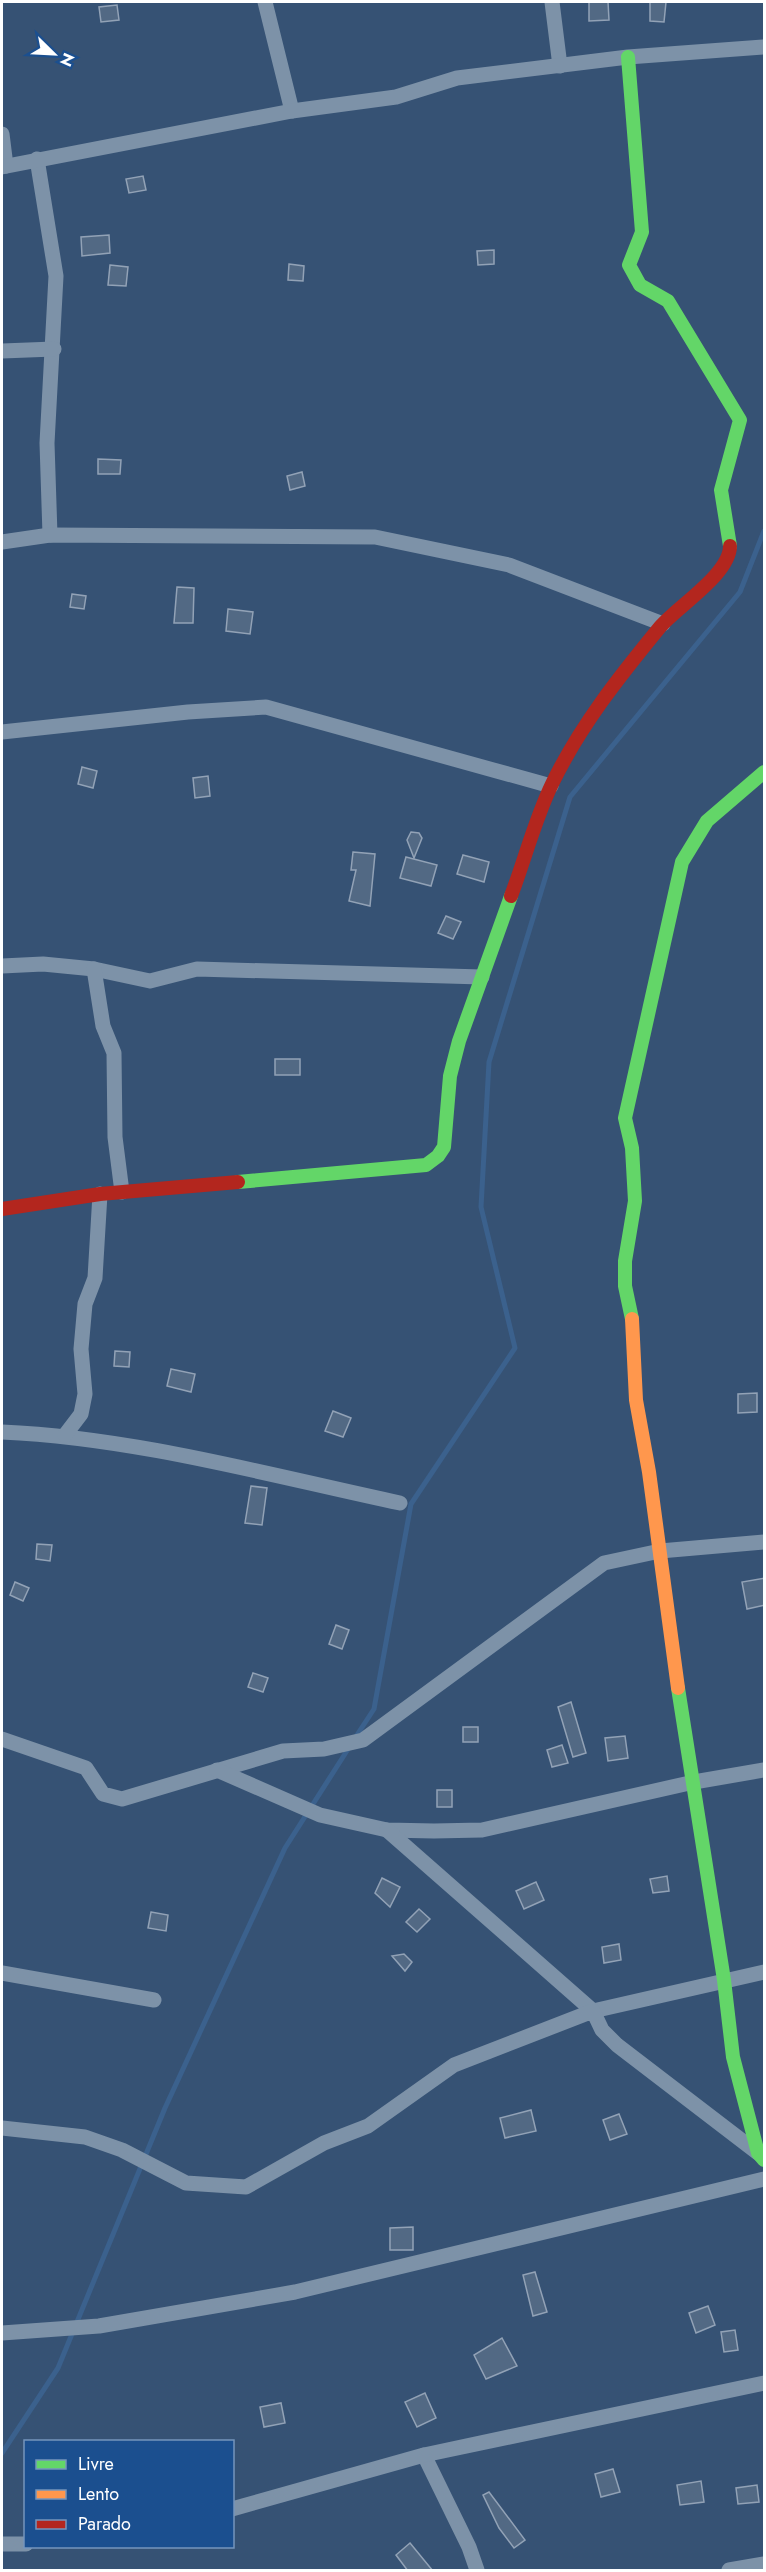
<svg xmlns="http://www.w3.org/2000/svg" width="766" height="2572" viewBox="0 0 766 2572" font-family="Jost,sans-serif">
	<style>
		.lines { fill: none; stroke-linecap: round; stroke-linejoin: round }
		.stream { stroke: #3b618d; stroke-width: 5 }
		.building { fill: #526984; stroke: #92a2b6; stroke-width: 1.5 }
		.street { stroke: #7d92a8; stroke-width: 15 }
		.fast { stroke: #63d668; stroke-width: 14 }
		.slow { stroke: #ff974d; stroke-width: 14 }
		.jam { stroke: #b3261e; stroke-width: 14 }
	</style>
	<rect width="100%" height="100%" fill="#365274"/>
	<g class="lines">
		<g class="stream">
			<polyline points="355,1738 374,1709 411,1504 515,1348 481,1207 489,1062 570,797 740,592 764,531"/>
			<polyline points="2,2453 58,2368 165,2108 285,1848 350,1746"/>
		</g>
	</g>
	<g class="building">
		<polygon points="589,2 608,2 609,20 589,21"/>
		<polygon points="650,2 666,2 664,22 650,21"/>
		<polygon points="117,5 119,20 101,22 99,7"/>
		<polygon points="143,176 146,190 129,193 126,179"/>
		<polygon points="109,235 110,253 82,256 81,237"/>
		<polygon points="494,250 494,264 478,265 477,251"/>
		<polygon points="289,264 304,266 303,281 288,280"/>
		<polygon points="110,265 128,267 126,286 108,285"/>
		<polygon points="98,459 121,460 120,474 98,474"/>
		<polygon points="302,472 305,486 290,490 287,476"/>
		<polygon points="177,587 194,588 193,623 174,623"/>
		<polygon points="72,594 86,596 84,609 70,607"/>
		<polygon points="228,609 253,612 250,634 226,631"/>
		<polygon points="82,767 97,771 93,788 78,784"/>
		<polygon points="208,776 210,796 195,798 193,778"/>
		<polygon points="411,832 419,833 422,838 414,858 407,840"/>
		<polygon points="353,852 375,854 370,906 349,901 356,870 351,870"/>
		<polygon points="463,855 489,862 484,882 457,874"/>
		<polygon points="406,857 437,865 431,886 400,878"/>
		<polygon points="446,916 461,922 453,939 438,933"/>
		<rect x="275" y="1059" width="25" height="16"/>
		<polygon points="115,1351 130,1352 129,1367 114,1366"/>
		<polygon points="171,1369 195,1374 191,1392 167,1386"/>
		<polygon points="757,1393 757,1412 738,1413 738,1394"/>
		<polygon points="333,1411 351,1418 343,1437 325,1431"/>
		<polygon points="251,1486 267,1488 262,1525 245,1523"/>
		<polygon points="37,1544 52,1545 50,1561 36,1559"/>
		<polygon points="765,1578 765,1605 747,1609 742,1582"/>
		<polygon points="15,1582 29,1588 23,1601 10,1595"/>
		<polygon points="336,1625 349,1630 342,1649 329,1644"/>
		<polygon points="253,1673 268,1678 263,1692 248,1687"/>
		<polygon points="571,1702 586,1753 573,1757 558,1707"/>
		<rect x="463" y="1727" width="15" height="15"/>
		<polygon points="625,1736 628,1758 608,1761 605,1738"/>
		<polygon points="562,1745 568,1763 552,1767 547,1750"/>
		<rect x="437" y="1790" width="15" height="17"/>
		<polygon points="667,1876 669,1891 653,1893 650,1879"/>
		<polygon points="382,1878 400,1887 390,1907 375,1893"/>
		<polygon points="536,1882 544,1900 524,1909 516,1891"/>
		<polygon points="419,1909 430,1919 417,1932 406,1922"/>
		<polygon points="151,1912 168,1915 166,1931 148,1928"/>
		<polygon points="619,1944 621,1960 604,1963 602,1947"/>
		<polygon points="404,1954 412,1962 405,1971 392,1956"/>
		<polygon points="531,2110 536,2131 505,2138 500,2118"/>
		<polygon points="619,2114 627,2134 610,2140 603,2120"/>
		<polygon points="413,2227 413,2250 390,2250 390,2228"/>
		<polygon points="535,2272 547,2312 533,2316 523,2275"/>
		<polygon points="708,2306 715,2325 696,2333 689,2313"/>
		<polygon points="735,2330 738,2350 724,2352 721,2332"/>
		<polygon points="502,2338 517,2366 486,2379 474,2355"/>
		<polygon points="425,2393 436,2418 417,2427 405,2402"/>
		<polygon points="281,2403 285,2423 264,2427 260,2407"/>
		<polygon points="613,2469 620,2492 601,2497 595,2474"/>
		<polygon points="701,2481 704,2502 680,2505 677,2485"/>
		<polygon points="757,2485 759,2502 738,2504 736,2488"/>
		<polygon points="489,2492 525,2540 514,2548 499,2528 483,2495"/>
		<polygon points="410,2543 433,2571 408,2571 396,2555"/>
	</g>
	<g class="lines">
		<g class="street">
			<polyline points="265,2 292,111"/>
			<polyline points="552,2 560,66"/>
			<polyline points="2,134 6,166"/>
			<polyline points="37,159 56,276 47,443 50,535"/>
			<polyline points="2,167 292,111 396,97 457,78 628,57 763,47"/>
			<polyline points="2,351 54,349"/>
			<polyline points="2,542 50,535 375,537 509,565 663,624"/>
			<polyline points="2,732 188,712 266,707 551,786"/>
			<polyline points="2,966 43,964 94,969 150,981 197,969 482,977"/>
			<polyline points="94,969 103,1026 114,1053 115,1137 122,1192"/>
			<path d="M2 1432C136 1438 268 1475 400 1503"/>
			<polyline points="65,1435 81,1414 85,1394 81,1349 85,1304 95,1278 100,1194"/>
			<polyline points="2,1739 86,1768 103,1794 122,1799 283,1751 324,1749 363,1740 604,1563 660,1551 764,1542"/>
			<polyline points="217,1770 320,1815 387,1830 434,1831 482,1830 694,1782 764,1770"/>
			<polyline points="387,1830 593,2011 764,1972"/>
			<polyline points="2,1973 154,2000"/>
			<polyline points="2,2128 85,2137 122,2150 186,2183 246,2187 324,2143 368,2126 454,2065 593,2011 602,2030 617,2045 758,2153"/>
			<polyline points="2,2333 99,2326 295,2292 764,2179"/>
			<polyline points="424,2455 469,2547 477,2570"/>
			<polyline points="232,2509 424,2455 764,2383"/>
			<polyline points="2,2544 26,2544"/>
			<polyline points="729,2570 764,2564"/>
		</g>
		<g class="fast">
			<polyline points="628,57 642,232 629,265 640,285 668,301 740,420 721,490 730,546"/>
			<polyline points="238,1182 426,1165 438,1156 444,1147 450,1076 459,1041 511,896"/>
			<polyline points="632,1319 625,1286 625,1261 635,1201 632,1148 625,1118 682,862 707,821 764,772"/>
			<polyline points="678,1688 724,1980 733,2057 758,2153 764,2160"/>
		</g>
		<polyline class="slow" points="632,1319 636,1400 649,1472 678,1688"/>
		<g class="jam">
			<path d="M511 896C525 859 535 819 552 784 580 726 619 677 660 627 678 606 730 574 730 546"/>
			<polyline points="2,1209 100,1194 238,1182"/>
		</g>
	</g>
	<rect width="766" height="2572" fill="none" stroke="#ffffff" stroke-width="6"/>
	<rect x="24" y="2440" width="210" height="108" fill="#1b4f8f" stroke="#7695bc" stroke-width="1.5"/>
	<rect x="36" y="2460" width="30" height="9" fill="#63d668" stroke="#7695bc" stroke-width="1.5"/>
	<text x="78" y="2470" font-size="18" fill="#ffffff">Livre</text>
	<rect x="36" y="2490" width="30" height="9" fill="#ff974d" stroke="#7695bc" stroke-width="1.5"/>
	<text x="78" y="2500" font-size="18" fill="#ffffff">Lento</text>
	<rect x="36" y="2520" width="30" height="9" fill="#b3261e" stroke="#7695bc" stroke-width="1.5"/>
	<text x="78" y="2530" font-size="18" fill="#ffffff">Parado</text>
	<g transform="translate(54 54) rotate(114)" stroke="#1b4f8f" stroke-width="4.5" paint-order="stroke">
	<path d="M0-4.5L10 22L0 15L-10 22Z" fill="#ffffff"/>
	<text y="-9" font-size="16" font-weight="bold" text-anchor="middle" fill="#ffffff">N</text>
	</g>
</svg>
